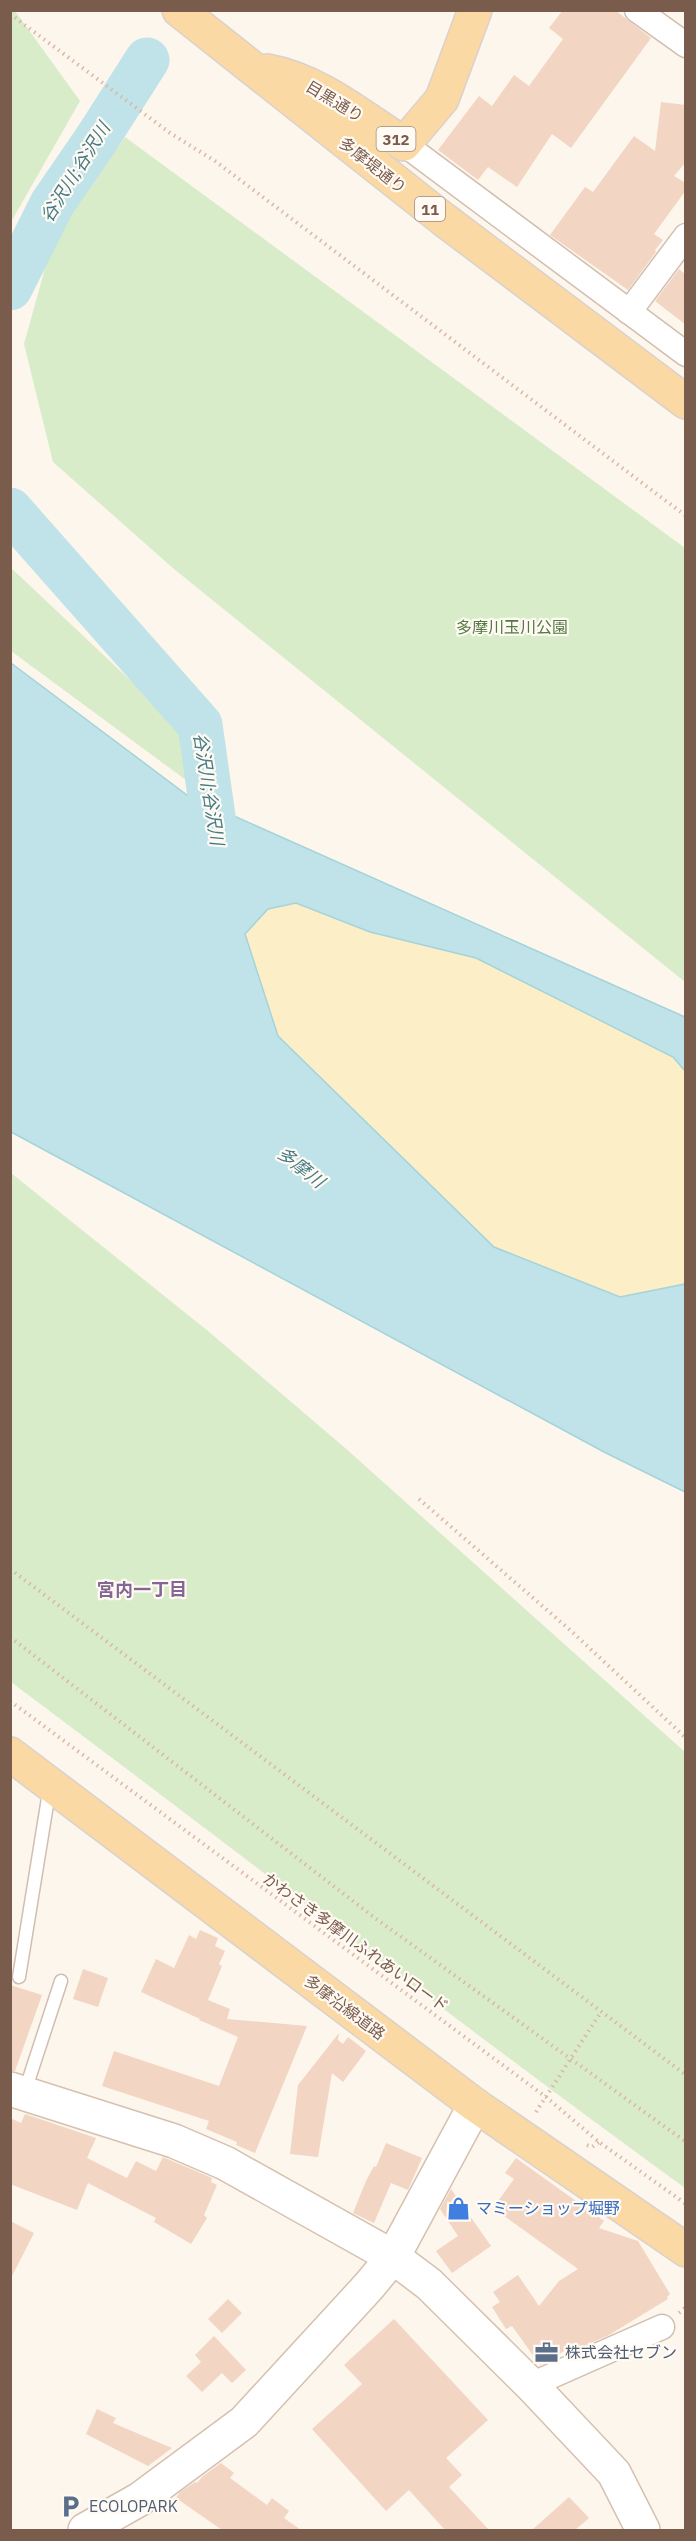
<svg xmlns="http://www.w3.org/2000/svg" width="696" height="2541" viewBox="0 0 696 2541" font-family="'IBM Plex Sans','Noto Sans JP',sans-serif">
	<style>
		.green { fill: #d8ecc9 }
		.sand { fill: #fcefc7 }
		.water { fill: #bfe3e8; stroke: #a5d3da; stroke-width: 1.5 }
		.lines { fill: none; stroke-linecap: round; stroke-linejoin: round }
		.river { stroke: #bfe3e8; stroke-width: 45 }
		.building { fill: #f3d5c3 }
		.lane-casing { stroke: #d1beb0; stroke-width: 15 }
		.street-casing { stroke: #d1beb0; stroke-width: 27 }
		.secondary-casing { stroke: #d6c0b0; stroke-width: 36 }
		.primary-casing { stroke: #dad1cd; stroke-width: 36 }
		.path { stroke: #d9b8a5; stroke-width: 4; stroke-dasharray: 1.5 4.5; stroke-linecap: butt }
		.lane { stroke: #fff; stroke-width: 12 }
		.street { stroke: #fff; stroke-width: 24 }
		.secondary { stroke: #fff; stroke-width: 33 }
		.primary { stroke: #fbd9a5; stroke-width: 33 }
		.labels { text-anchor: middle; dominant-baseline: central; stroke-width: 4.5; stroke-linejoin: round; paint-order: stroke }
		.shield { fill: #fffaf3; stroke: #a28b7f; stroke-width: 1.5 }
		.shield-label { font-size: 15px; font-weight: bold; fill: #7a5c4d }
		.street-label { font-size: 16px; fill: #7a5c4d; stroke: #fffaf3 }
		.park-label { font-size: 16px; fill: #537a41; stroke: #fffaf3 }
		.shop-label { font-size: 16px; fill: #366cbe; stroke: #fffaf3; text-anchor: start }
		.service-label { font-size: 16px; fill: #4e5e75; stroke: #fffaf3; text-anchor: start }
		.water-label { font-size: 18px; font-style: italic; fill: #437c86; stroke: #fffaf3 }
		.neighbourhood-label { font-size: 18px; font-weight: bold; fill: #846695; stroke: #fffaf3 }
	</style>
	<rect width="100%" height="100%" fill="#fdf6ec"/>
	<g class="green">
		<polygon points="15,11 80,101 11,222 10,11"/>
		<polygon points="125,137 685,548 685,982 174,569 53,462 24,344 52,243"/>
		<polygon points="10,567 181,728 197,776 190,783 11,651"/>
		<path d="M11 1173 208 1331 344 1447 685 1752V2188C458 2023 236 1850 11 1682Z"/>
	</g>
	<polygon class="sand" points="296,903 370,932 476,958 673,1057 685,1071 685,1284 620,1297 494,1247 278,1036 245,934 268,909"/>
	<polygon class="water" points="11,663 187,795 685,1017 685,1071 673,1057 476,958 370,932 296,903 268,909 245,934 278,1036 494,1247 620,1297 685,1284 685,1492 604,1452 11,1132"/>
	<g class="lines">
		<g class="river">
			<polyline points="10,288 52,204 96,140 147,60"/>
			<polyline points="10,510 200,725 220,866"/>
		</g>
	</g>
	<g class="building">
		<polygon points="563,10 615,10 651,38 571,148 552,134 517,187 488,167 478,180 438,150 479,96 492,106 514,75 529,86 563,39 549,28"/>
		<polygon points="661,102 686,105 686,162 674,176 686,183 686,190 654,234 663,240 655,250 656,252 628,290 550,235 585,187 593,192 634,136 655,151"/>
		<polygon points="679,269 686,275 686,325 655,301"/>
		<polygon points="200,1930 218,1938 215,1946 225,1951 219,1964 222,1966 208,2000 230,2009 227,2019 307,2026 255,2153 236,2145 237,2142 206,2129 209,2121 102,2086 114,2051 219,2086 238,2037 199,2020 200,2019 141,1992 156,1959 174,1968 189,1935 196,1939"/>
		<polygon points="83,1969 108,1978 98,2007 73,1999"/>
		<polygon points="10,1985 42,1995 15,2071 10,2071"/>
		<polygon points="339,2033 338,2040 343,2044 348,2037 366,2051 343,2082 332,2073 318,2157 290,2154 298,2085"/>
		<polygon points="25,2114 96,2138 87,2158 127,2178 136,2161 156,2171 163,2157 212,2178 211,2182 217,2185 204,2215 207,2218 191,2244 154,2222 156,2218 88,2183 77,2210 10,2184 10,2118 21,2123"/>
		<polygon points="386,2143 422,2158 408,2190 391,2183 374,2223 353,2213 366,2181 374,2166 376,2167"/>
		<polygon points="516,2158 604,2221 599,2228 638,2241 670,2294 667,2297 668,2299 609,2335 573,2351 571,2347 540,2365 512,2326 506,2329 492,2307 500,2302 493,2292 518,2275 539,2306 559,2281 578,2269 493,2208 514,2179 505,2173"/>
		<polygon points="451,2189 491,2246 452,2273 436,2251 458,2236 440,2209"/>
		<polygon points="10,2221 34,2233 10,2280"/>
		<polygon points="228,2299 242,2313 222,2333 208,2319"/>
		<polygon points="394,2319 488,2420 446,2458 462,2475 449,2487 489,2530 445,2530 409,2490 386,2511 312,2429 362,2384 344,2365"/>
		<polygon points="214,2336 246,2370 232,2383 222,2373 202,2392 186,2376 201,2362 195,2355"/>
		<polygon points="97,2409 116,2418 113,2423 172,2448 148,2466 86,2434"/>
		<polygon points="221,2463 234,2473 230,2478 267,2505 272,2498 289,2511 284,2518 301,2530 222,2530 176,2498 180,2492 195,2482 197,2483 203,2476"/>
		<polygon points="569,2497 589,2518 575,2530 532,2530"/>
	</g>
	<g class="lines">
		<defs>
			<g id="lane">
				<polyline points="19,1977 50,1786"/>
				<polyline points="25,2091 61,1981"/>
			</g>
			<g id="street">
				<polyline points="637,10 686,45"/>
				<polyline points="404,144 686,354"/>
				<polyline points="629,312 686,236"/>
				<polyline points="531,2385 662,2327"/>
			</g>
			<g id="secondary">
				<polyline points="10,2089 174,2141 225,2163 393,2257 429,2284 531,2385 614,2473 643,2530"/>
				<polyline points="85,2530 140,2499 244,2422 369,2286 393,2257 475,2105"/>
			</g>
			<g id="primary">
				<polyline points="179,10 443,219 686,402"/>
				<path d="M267 71C318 80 362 117 404 144L442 99 475 10"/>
				<polyline points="10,1754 475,2105 686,2250"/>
			</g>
		</defs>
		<use href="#lane" class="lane-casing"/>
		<use href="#street" class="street-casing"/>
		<use href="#secondary" class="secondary-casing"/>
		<use href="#primary" class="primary-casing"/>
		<g class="path">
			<polyline points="10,14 170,133 215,161 686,516"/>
			<polyline points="419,1499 570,1630 686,1738"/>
			<polyline points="10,1569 686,2075"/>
			<polyline points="10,1637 375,1918 686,2142"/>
			<polyline points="10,1701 546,2097 599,2142 686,2204"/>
			<polyline points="536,2112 601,2012"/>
			<polyline points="587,2145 592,2147 599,2142"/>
			<polyline points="679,2313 686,2307"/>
		</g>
		<use href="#lane" class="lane"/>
		<use href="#street" class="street"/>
		<use href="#secondary" class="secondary"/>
		<use href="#primary" class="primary"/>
	</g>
	<defs>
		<symbol id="shop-bare" viewBox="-9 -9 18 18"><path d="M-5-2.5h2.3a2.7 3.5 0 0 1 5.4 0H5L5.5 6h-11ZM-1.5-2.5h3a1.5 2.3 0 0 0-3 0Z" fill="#3f7fe0" stroke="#fffaf3" stroke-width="2.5" paint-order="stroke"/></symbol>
		<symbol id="office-bare" viewBox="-9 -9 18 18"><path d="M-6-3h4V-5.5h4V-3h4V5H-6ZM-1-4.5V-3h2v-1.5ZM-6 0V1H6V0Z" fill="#5c6f8a" stroke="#fffaf3" stroke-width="2.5" paint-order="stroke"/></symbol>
		<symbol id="parking-bare" viewBox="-9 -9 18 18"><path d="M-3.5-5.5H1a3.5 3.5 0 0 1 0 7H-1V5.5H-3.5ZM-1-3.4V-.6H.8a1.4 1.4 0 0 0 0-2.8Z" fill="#5c6f8a" stroke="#fffaf3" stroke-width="2.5" paint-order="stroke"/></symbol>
	</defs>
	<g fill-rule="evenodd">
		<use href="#shop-bare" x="442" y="2192" width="33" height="33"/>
		<use href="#office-bare" x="530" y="2336" width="33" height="33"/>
		<use href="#parking-bare" x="54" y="2490" width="33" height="33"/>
	</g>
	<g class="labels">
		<g class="shield">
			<rect x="376.5" y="127" width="39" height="24" rx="4.5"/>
			<rect x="415" y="197" width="30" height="24" rx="4.5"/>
		</g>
		<g class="shield-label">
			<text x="396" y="139">312</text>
			<text x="430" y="209">11</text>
		</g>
		<g class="street-label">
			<text transform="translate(335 101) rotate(31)">目黒通り</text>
			<text transform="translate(373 165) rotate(38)">多摩堤通り</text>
			<text transform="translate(356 1942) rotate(36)">かわさき多摩川ふれあいロード</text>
			<text transform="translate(345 2007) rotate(37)">多摩沿線道路</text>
		</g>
		<g class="park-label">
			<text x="512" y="627">多摩川玉川公園</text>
		</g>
		<g class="shop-label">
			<text x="476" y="2208">マミーショップ堀野</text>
		</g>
		<g class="service-label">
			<text x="565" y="2352">株式会社セブン</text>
			<text x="89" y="2506">ECOLOPARK</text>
		</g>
		<g class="water-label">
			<text transform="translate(75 172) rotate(-58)">谷沢川;谷沢川</text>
			<text transform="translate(209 789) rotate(81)">谷沢川;谷沢川</text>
			<text transform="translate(301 1167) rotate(38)">多摩川</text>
		</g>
		<g class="neighbourhood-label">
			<text x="142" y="1589">宮内一丁目</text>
		</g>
	</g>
	<rect width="696" height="2541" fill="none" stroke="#7a5c4d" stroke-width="24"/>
</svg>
